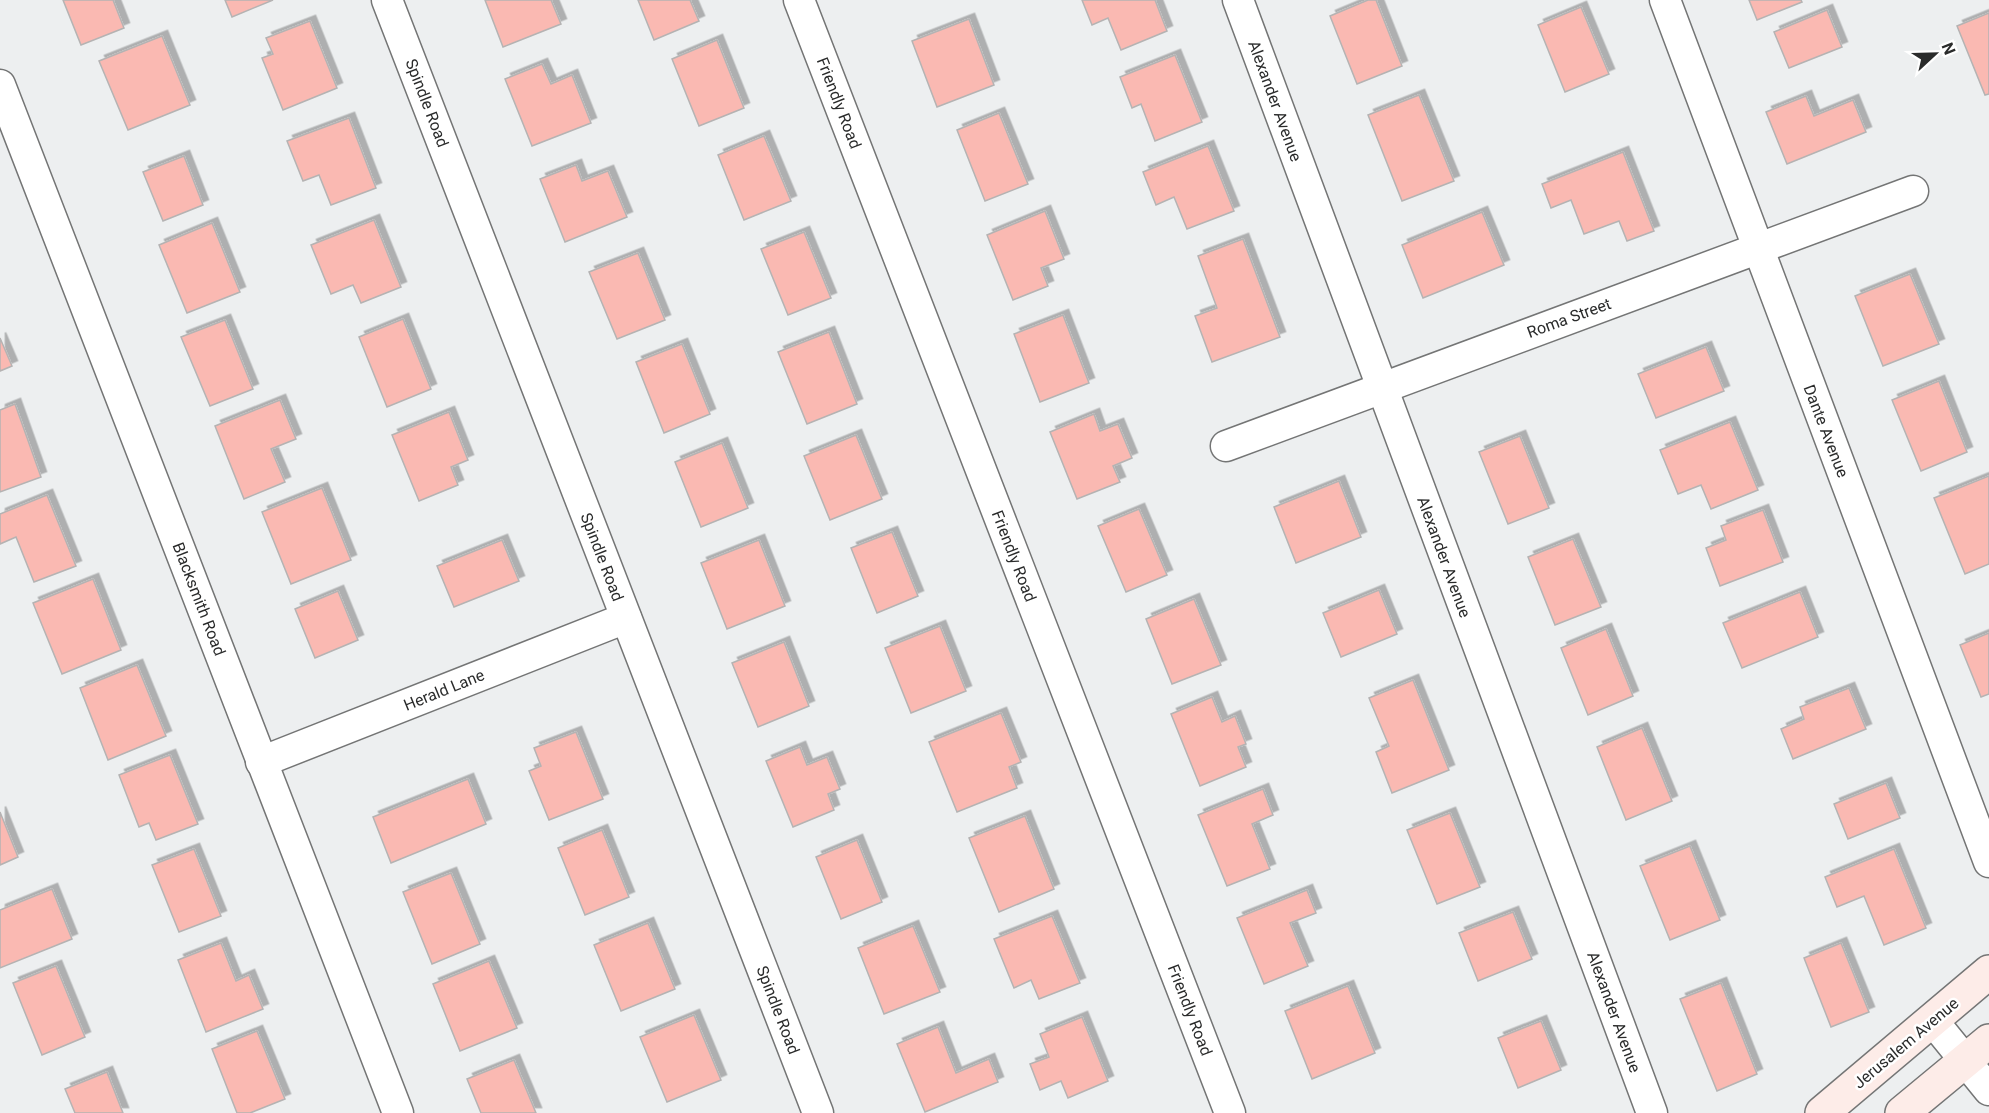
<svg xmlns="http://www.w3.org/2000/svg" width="1989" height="1113" viewBox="0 0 1989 1113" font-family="Roboto,sans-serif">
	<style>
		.building { fill: #fab9b2; stroke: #b5b3b3; stroke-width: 1.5; filter: url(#shadow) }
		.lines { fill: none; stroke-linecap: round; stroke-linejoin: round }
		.minor-casing { stroke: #747575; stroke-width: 33 }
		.secondary-casing { stroke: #747575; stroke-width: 36 }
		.minor { stroke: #fff; stroke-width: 30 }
		.secondary { stroke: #fdece8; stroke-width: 33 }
		.labels { text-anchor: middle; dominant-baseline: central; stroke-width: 5; stroke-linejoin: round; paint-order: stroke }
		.street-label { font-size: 16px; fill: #2a2b2b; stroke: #fff }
	</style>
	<defs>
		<filter id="shadow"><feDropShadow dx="5.5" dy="-5.5" stdDeviation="0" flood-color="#0004"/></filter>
	</defs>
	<rect width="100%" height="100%" fill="#edeff0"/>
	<g class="building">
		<polygon points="63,0 113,0 124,28 81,45"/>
		<polygon points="225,0 273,0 232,17"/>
		<polygon points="485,0 551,0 561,24 503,47"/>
		<polygon points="638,0 690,0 699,21 654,40"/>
		<polygon points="1082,0 1155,0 1167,31 1121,50 1108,18 1092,25"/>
		<polygon points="1368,0 1376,0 1402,66 1357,84 1330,16"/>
		<polygon points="1749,0 1801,0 1802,2 1757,20"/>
		<polygon points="1581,7 1609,74 1565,92 1538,25"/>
		<polygon points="1827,10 1842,47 1789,68 1774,32"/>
		<polygon points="1989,13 1989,94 1985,95 1957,26"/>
		<polygon points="969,19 994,85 937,107 912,41"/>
		<polygon points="310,21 337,88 283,110 262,58 273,54 266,38"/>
		<polygon points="162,36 190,105 128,130 99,61"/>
		<polygon points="717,40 744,108 699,126 672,59"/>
		<polygon points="1175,55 1202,122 1155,141 1141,104 1132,108 1120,77"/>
		<polygon points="542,64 551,84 572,75 591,123 532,146 505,79"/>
		<polygon points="1419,95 1454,181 1402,201 1368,115"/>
		<polygon points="1806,96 1814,116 1853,100 1866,132 1787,164 1766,112"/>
		<polygon points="999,113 1028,184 985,201 957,130"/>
		<polygon points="349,118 376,188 331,205 319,175 303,181 287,141"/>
		<polygon points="764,136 791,201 744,220 718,155"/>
		<polygon points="1208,146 1234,211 1187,229 1174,197 1156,205 1143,172"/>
		<polygon points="1623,152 1654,231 1627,241 1619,221 1584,234 1571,200 1551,208 1542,184"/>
		<polygon points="184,156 203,205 163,221 143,172"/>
		<polygon points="576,165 582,181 608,171 627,217 565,242 540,179"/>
		<polygon points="1045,211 1064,259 1041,268 1048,286 1013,300 987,235"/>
		<polygon points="1482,212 1504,265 1423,298 1402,245"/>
		<polygon points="374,220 401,287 361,303 353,285 331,294 311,245"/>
		<polygon points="212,223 240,292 187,313 159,245"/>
		<polygon points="804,232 831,298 788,315 761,249"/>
		<polygon points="1243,239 1280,337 1212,362 1195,316 1217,308 1198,256"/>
		<polygon points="638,253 665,320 617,339 589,272"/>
		<polygon points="1910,274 1939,344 1883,366 1855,296"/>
		<polygon points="1063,315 1089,383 1040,402 1014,334"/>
		<polygon points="403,319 431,389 387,407 359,337"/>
		<polygon points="225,320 253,389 210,406 181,337"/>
		<polygon points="829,332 857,404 807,424 778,352"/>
		<polygon points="0,338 12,366 0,371"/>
		<polygon points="682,344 710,414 664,433 636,362"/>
		<polygon points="1706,347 1724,391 1656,418 1638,374"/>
		<polygon points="1939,381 1967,452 1921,471 1892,400"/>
		<polygon points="280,400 296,439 271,449 285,482 244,499 215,426"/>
		<polygon points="15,404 41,477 0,492 0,410"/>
		<polygon points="449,412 468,460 451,467 458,485 419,501 392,435"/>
		<polygon points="1094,414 1100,431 1118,424 1132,458 1113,466 1120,482 1077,499 1050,432"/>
		<polygon points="1730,422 1758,490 1711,509 1701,485 1678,494 1660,450"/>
		<polygon points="856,435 882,499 830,520 804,456"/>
		<polygon points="1520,436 1549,508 1508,524 1479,452"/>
		<polygon points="722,443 748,508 701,527 675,462"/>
		<polygon points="1989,476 1989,564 1965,574 1934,498"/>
		<polygon points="1339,481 1361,537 1296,563 1274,507"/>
		<polygon points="322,488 351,560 291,584 262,512"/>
		<polygon points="47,495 76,566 34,582 16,537 0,544 0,514"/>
		<polygon points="1139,509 1167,575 1126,592 1098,526"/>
		<polygon points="1763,510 1783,562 1720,586 1706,548 1726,540 1721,526"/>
		<polygon points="892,532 918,596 877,613 851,548"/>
		<polygon points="1573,539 1601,607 1555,625 1528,557"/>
		<polygon points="502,540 519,581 454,607 437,566"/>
		<polygon points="759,540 785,606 727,629 701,563"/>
		<polygon points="93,579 121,650 62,674 33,603"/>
		<polygon points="1379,590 1397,634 1341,657 1323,613"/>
		<polygon points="338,591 358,640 315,658 295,609"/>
		<polygon points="1800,592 1818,637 1742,668 1723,623"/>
		<polygon points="1194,599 1221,665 1172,684 1146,619"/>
		<polygon points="940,626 966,691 911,713 885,648"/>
		<polygon points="1606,629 1633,696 1588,715 1561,648"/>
		<polygon points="1989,633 1989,694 1981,697 1960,645"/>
		<polygon points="784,642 809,706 758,727 732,663"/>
		<polygon points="137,665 166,736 108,760 80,688"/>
		<polygon points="1413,680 1449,770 1392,793 1376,752 1389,746 1369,698"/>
		<polygon points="1849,688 1866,729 1793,759 1781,729 1804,719 1800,707"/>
		<polygon points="1212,697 1222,722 1235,716 1246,744 1238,747 1246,767 1200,786 1171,714"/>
		<polygon points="1001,713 1021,762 1009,767 1017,788 957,812 929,742"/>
		<polygon points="1642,728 1672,801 1626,820 1597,747"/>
		<polygon points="576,732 603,799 549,820 529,771 541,766 534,748"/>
		<polygon points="800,747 807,765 827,757 840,789 828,794 834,810 793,827 766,761"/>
		<polygon points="170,755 198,824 156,840 149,823 139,827 119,775"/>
		<polygon points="468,779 486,824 391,863 373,817"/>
		<polygon points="1886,783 1900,818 1848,839 1834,804"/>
		<polygon points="1263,789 1273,815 1252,824 1270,869 1227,886 1198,815"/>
		<polygon points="0,812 18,857 0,865"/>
		<polygon points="1450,813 1480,887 1437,904 1407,830"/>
		<polygon points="1025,816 1054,889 999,912 969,838"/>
		<polygon points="602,830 629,897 585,915 558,848"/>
		<polygon points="857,840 882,902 841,919 816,857"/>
		<polygon points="1690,846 1720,920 1670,940 1640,866"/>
		<polygon points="194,849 221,916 179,932 152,865"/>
		<polygon points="1894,849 1926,928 1884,945 1864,896 1837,907 1825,877"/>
		<polygon points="451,873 480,944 432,964 403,892"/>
		<polygon points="52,889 72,939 0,968 0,910"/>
		<polygon points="1307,890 1316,913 1290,923 1308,966 1264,984 1237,918"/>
		<polygon points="1513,912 1532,959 1478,981 1459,933"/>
		<polygon points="1052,916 1080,983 1039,999 1031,980 1014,988 994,939"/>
		<polygon points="648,923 675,989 621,1011 594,945"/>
		<polygon points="913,926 940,992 884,1014 858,948"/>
		<polygon points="221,943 236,981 249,975 263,1009 206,1032 178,960"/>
		<polygon points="1841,943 1869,1012 1831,1027 1804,958"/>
		<polygon points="489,961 517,1028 460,1051 433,984"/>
		<polygon points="56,966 85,1037 42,1055 13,983"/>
		<polygon points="1721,983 1757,1074 1717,1091 1680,999"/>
		<polygon points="1348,986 1375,1053 1312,1079 1285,1011"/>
		<polygon points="694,1015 721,1080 667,1102 640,1037"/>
		<polygon points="1082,1017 1108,1081 1068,1098 1061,1081 1040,1090 1030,1064 1049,1057 1040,1034"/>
		<polygon points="1541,1021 1561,1070 1518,1088 1498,1038"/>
		<polygon points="938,1027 956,1073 989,1059 998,1082 925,1112 897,1044"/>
		<polygon points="257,1031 285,1099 250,1113 237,1113 212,1049"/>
		<polygon points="514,1060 536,1113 481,1113 467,1079"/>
		<polygon points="107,1072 123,1113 75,1113 65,1089"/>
	</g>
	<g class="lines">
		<defs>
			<g id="minor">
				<polyline points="387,0 818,1113"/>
				<polyline points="799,0 1230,1113"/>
				<polyline points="1238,0 1652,1113"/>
				<polyline points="1665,0 1989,862"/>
				<polyline points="0,85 398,1113"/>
				<polyline points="1226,446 1913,191"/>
				<polyline points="261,762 626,618"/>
				<polyline points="1933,1021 1989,1090"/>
			</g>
			<g id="secondary">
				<polyline points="1822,1113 1989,972"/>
				<polyline points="1902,1113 1989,1041"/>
			</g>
		</defs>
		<use href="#minor" class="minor-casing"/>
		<use href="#secondary" class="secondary-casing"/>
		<use href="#minor" class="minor"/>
		<use href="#secondary" class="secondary"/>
	</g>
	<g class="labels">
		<g class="street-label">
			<text transform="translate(1275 101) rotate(70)">Alexander Avenue</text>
			<text transform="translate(427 103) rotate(69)">Spindle Road</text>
			<text transform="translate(839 103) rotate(69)">Friendly Road</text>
			<text transform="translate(1569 318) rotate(-20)">Roma Street</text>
			<text transform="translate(1826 431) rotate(69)">Dante Avenue</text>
			<text transform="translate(1014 556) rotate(69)">Friendly Road</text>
			<text transform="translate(602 557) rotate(69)">Spindle Road</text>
			<text transform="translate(1444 557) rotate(70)">Alexander Avenue</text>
			<text transform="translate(199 599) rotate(69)">Blacksmith Road</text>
			<text transform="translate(444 690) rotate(-22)">Herald Lane</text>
			<text transform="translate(778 1010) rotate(69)">Spindle Road</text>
			<text transform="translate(1190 1010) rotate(69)">Friendly Road</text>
			<text transform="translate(1614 1012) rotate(70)">Alexander Avenue</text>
			<text transform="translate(1906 1043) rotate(-40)">Jerusalem Avenue</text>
		</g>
	</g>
	<g transform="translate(1935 54) rotate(68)" stroke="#ffffff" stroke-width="4.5" paint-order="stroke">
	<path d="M0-4.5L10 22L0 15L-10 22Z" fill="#2a2b2b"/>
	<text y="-9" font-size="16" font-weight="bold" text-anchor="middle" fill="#2a2b2b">N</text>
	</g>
</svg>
